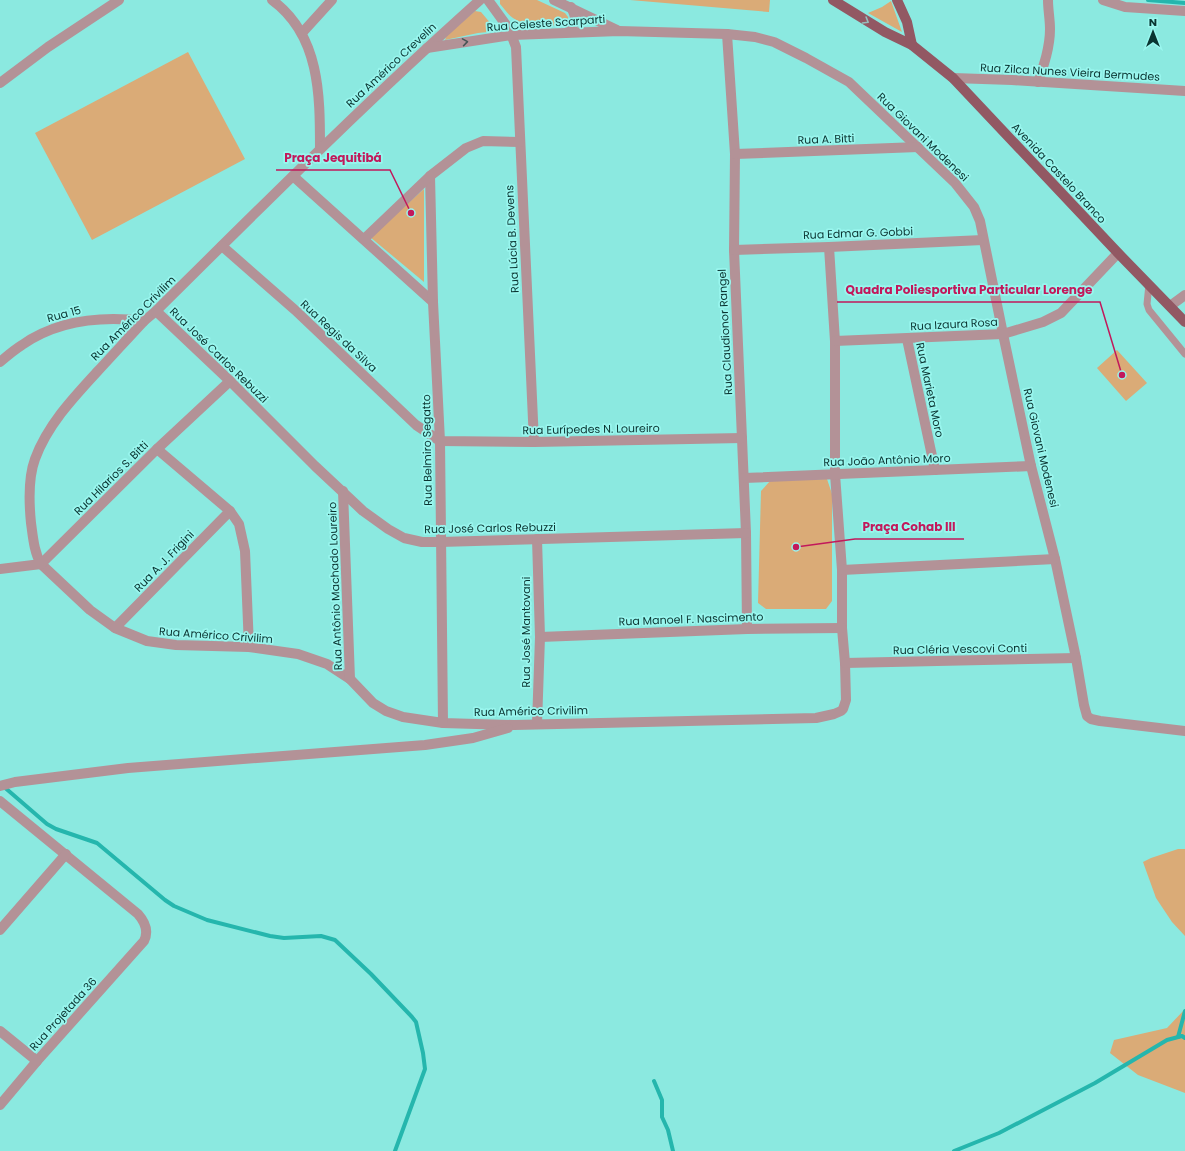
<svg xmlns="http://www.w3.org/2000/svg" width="1185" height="1151" viewBox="0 0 1185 1151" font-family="Poppins,sans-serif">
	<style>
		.green { fill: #daab77 }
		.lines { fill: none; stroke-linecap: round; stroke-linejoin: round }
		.stream { stroke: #25b6ad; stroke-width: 4 }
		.service { stroke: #b39297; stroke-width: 7 }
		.minor { stroke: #b39297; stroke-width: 10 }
		.primary { stroke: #925863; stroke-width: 10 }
		.oneway { stroke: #97bfbd }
		.oneway2 { stroke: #455555 }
		.labels { text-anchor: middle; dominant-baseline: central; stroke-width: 3.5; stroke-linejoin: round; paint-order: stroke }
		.street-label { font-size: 11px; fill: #0a3431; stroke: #99f6ee }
		.leader { fill: none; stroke: #c2185b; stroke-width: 1.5 }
		.callout-dot { fill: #c2185b; stroke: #99f6ee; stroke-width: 1.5 }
		.callout-label { font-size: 12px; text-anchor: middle; font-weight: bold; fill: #c2185b; stroke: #99f6ee; stroke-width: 3.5; stroke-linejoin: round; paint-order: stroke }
	</style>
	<rect width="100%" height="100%" fill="#8be9e0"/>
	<g class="green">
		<path d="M500 0H537L565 13 568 17V21C555 29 525 27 513 18 508 15 504 8 500 4Z"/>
		<polygon points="630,0 770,0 769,12"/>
		<polygon points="891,1 902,32 868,13 882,7"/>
		<polygon points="475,11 481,12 497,31 478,33 445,40 447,35"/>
		<polygon points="188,52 245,159 92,240 35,133"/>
		<polygon points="424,189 424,282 370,237"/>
		<polygon points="1117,350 1147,383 1126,401 1097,368"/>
		<polygon points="827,479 832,494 832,601 826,609 766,609 758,603 761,491 770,481"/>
		<polygon points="1178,849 1185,849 1185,936 1172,922 1156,898 1143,862 1151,858"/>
		<polygon points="1185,1009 1185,1093 1138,1075 1110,1053 1114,1040 1167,1028"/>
	</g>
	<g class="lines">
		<g class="stream">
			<polyline points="1148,0 1185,3"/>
			<polyline points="3,786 47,824 56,829 97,843 165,900 174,906 207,920 270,936 284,938 321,936 335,940 371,974 412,1017 416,1022 423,1053 425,1069 395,1151"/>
			<polyline points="1178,1037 1185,1011"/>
			<polyline points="654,1081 662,1100 662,1117 668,1130 673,1151"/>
			<polyline points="954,1151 999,1133 1095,1083 1167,1040 1182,1036 1185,1038"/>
		</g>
		<polyline class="service" points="1149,284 1147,304 1149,310 1185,354"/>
		<g class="minor">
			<path d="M272 0C320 35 320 95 320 149"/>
			<path d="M480 0C368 100 262 206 156 311L144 321C128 338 112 356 96 373 72 399 47 426 35 459 28 478 29 503 31 523 33 537 34 552 41 564L90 610 115 628 147 641 176 645 249 647 298 654 327 664 350 679 373 703 386 711 403 717 443 723 514 725 816 718 834 714 841 711 843 709 846 700 845 663 842 628V570L835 474V341L829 247"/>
			<polyline points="488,0 509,29 516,47 534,442"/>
			<polyline points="554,0 617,30"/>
			<polyline points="1103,0 1125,7 1185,11"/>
			<path d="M568 32C577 22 577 19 571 7"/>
			<polyline points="302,33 332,0"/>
			<polyline points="727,34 735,154 734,250 746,533 747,629"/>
			<polyline points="427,48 512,35 619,31 727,34 755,37 774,42 806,58 849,82 955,183 974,207 980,221 1003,334 1031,466 1055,559 1076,658 1084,705 1087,716 1091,719 1100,721 1185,731"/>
			<polyline points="953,78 1012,80 1185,91"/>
			<path d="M1038 82C1044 65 1050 47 1050 29 1050 19 1048 10 1048 0"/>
			<polyline points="0,83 48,47 119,0"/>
			<polyline points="735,154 918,147"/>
			<polyline points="293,176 433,302"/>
			<polyline points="430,176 433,302 440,441 443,723"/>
			<polyline points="364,239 430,176 466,148 483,141 520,142"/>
			<polyline points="222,246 295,310 416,425 440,441 534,442 742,438"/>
			<polyline points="734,250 829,247 983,240"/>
			<polyline points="1170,306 1185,295"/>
			<polyline points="156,311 230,381 315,466 363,511 388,529 404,538 422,542 440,542 746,533"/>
			<polyline points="907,339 935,470"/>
			<polyline points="835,341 1003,334 1043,322 1061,313 1118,253"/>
			<path d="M0 362C7 356 14 350 22 345 58 320 102 316 144 321"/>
			<polyline points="157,449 230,511 239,524 245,551 249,647"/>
			<polyline points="744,478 1031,466"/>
			<polyline points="343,491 350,679"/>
			<polyline points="0,569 41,564 157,449 230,381"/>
			<polyline points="842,570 1055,559"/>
			<polyline points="115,628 230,511"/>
			<polyline points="540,637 747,629 842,628"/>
			<polyline points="845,663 1076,658"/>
			<polyline points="537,724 540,637 537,539"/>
			<polyline points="0,786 15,782 128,768 425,745 473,738 508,728"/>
			<path d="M0 801 138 914C145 922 149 931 144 941L37 1061 0 1105"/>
			<polyline points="0,930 66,854"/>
			<polyline points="0,1031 37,1061"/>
		</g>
		<g class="primary">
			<polyline points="833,0 885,32 912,45 953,78 1118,253 1185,322"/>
			<polyline points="897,0 907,22 912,45"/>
		</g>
	</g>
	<defs><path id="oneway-chevron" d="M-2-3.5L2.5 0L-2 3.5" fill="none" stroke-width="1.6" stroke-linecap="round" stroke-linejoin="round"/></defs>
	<use class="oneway" href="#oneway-chevron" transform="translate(866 21) rotate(31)"/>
	<use class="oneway2" href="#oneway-chevron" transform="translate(465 42) rotate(-9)"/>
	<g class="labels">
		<g class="street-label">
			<text transform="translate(546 23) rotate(-4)">Rua Celeste Scarparti</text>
			<text transform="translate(391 65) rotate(-43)">Rua Américo Crevelin</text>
			<text transform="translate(1070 72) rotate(3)">Rua Zilca Nunes Vieira Bermudes</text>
			<text transform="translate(923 137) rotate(44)">Rua Giovani Modenesi</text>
			<text transform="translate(826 139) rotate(-2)">Rua A. Bitti</text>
			<text transform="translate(1059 173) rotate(47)">Avenida Castelo Branco</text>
			<text transform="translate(858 233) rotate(-2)">Rua Edmar G. Gobbi</text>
			<text transform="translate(512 239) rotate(-93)">Rua Lúcia B. Devens</text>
			<text transform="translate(64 314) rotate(-15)">Rua 15</text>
			<text transform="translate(133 318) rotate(-45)">Rua Américo Crivilim</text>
			<text transform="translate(954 324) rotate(-3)">Rua Izaura Rosa</text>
			<text transform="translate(725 332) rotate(-93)">Rua Claudionor Rangel</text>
			<text transform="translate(339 336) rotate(43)">Rua Regis da Silva</text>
			<text transform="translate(219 355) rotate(44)">Rua José Carlos Rebuzzi</text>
			<text transform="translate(930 390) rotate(78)">Rua Marieta Moro</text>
			<text transform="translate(591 429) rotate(-1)">Rua Eurípedes N. Loureiro</text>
			<text transform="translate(1041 448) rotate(77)">Rua Giovani Modenesi</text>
			<text transform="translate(427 450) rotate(-91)">Rua Belmiro Segatto</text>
			<text transform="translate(887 460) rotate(-2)">Rua João Antônio Moro</text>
			<text transform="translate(111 478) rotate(-45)">Rua Hilarios S. Bitti</text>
			<text transform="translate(490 528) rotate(-1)">Rua José Carlos Rebuzzi</text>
			<text transform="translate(164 561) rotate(-46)">Rua A. J. Frigini</text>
			<text transform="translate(335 586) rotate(-92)">Rua Antônio Machado Loureiro</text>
			<text transform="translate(691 619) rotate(-2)">Rua Manoel F. Nascimento</text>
			<text transform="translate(526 632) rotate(-90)">Rua José Mantovani</text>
			<text transform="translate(216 635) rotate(4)">Rua Américo Crivilim</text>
			<text transform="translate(960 649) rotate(-1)">Rua Cléria Vescovi Conti</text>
			<text transform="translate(531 711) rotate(-1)">Rua Américo Crivilim</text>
			<text transform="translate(63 1014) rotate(-48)">Rua Projetada 36</text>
		</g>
	</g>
	<path class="leader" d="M411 213L390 170H276M1122 375L1100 302H837M796 547L855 539H964"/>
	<g class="callout-dot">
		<circle cx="411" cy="213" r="4"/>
		<circle cx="1122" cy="375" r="4"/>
		<circle cx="796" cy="547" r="4"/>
	</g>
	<g class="callout-label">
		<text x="333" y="162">Praça Jequitibá</text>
		<text x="969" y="294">Quadra Poliesportiva Particular Lorenge</text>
		<text x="909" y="531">Praça Cohab III</text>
	</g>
	<g transform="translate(1153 32)" stroke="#99f6ee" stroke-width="3" paint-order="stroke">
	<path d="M0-3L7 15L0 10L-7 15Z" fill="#0a3431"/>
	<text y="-6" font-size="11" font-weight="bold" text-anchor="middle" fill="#0a3431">N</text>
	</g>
</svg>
